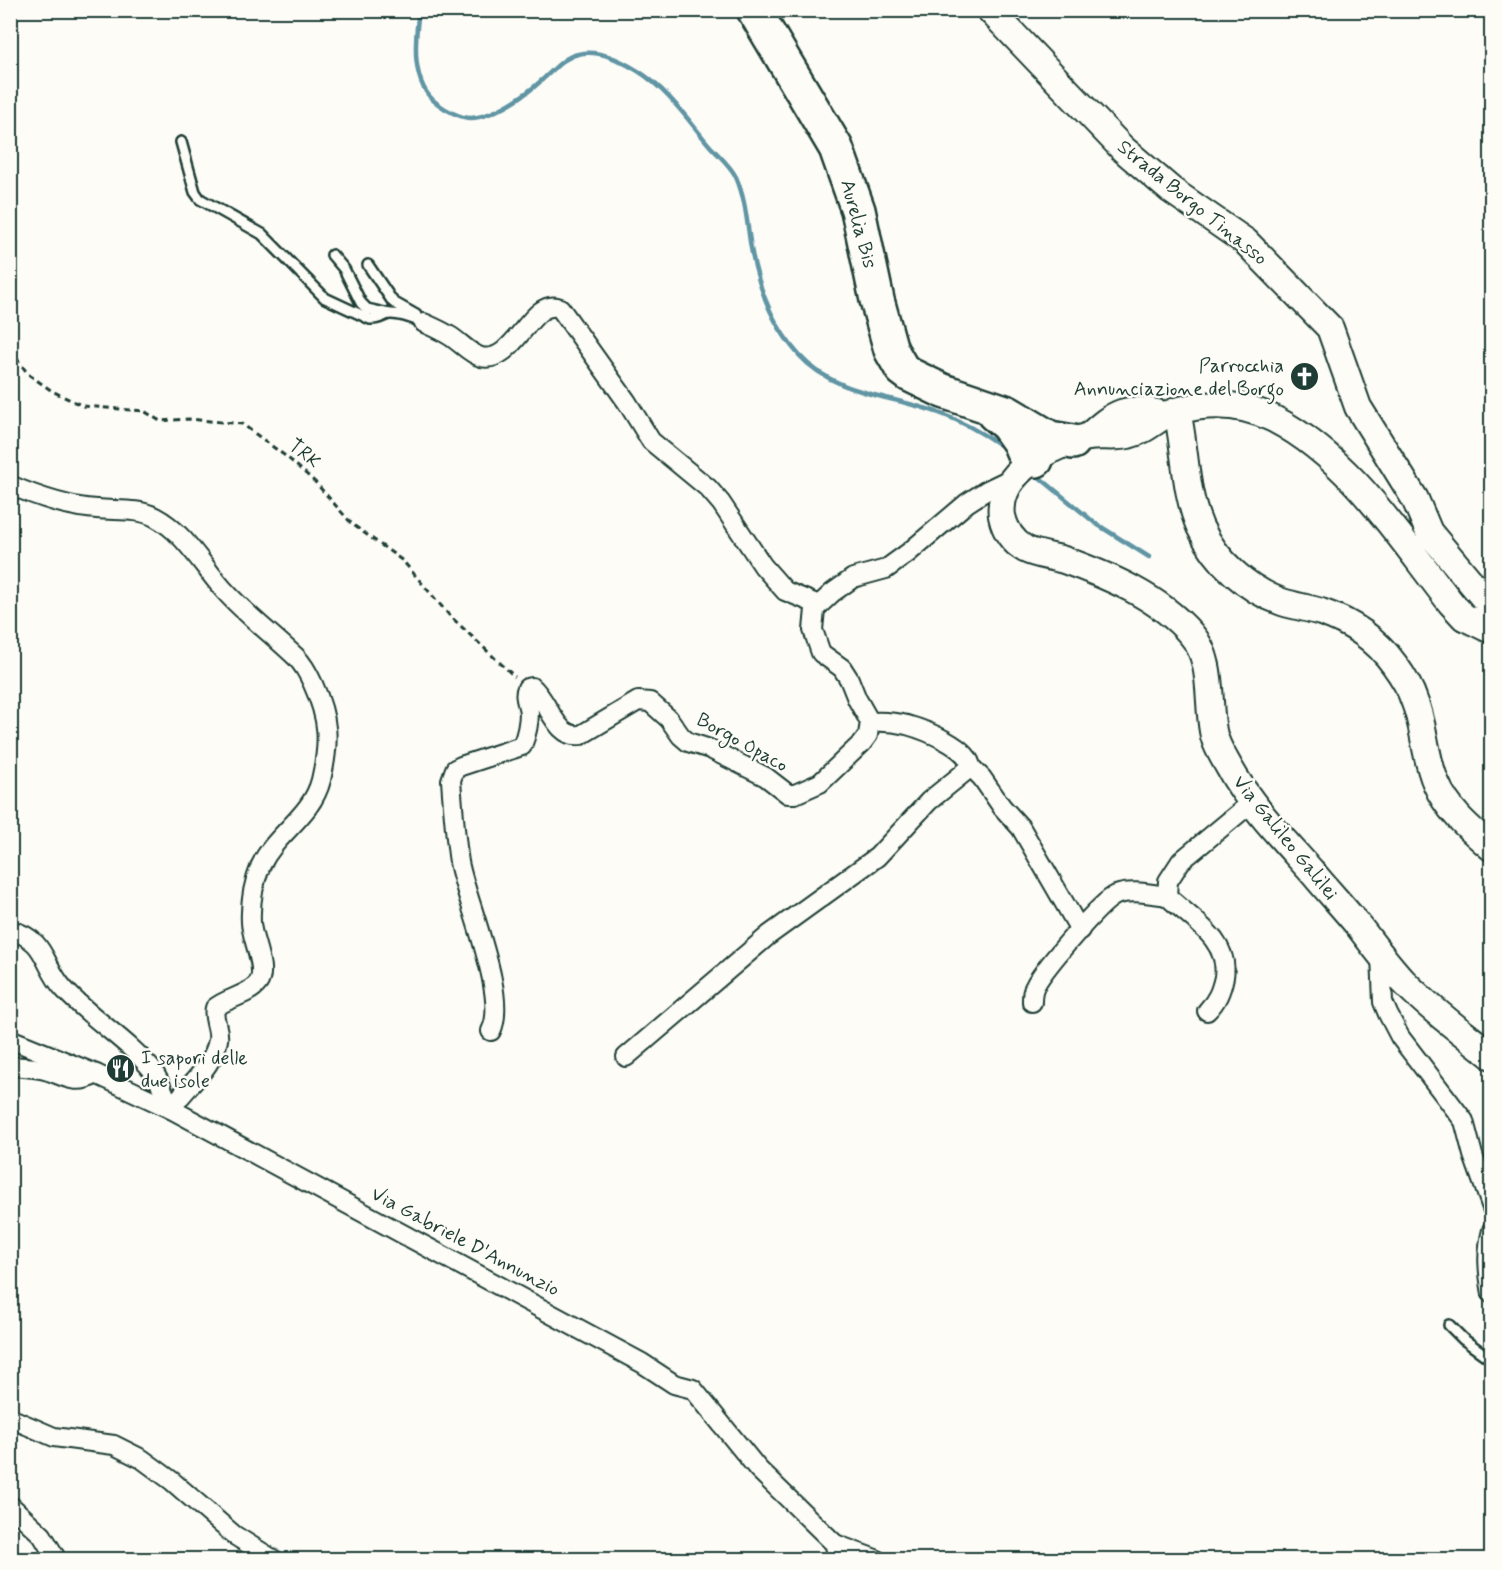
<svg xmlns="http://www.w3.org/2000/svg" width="1502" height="1570" viewBox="0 0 1502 1570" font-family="Mynerve,sans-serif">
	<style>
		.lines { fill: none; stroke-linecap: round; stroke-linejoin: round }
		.stream { stroke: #6195a4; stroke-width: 4.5 }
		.lane-casing { stroke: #1f3d34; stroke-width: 14 }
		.street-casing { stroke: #1f3d34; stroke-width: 22 }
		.secondary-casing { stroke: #1f3d34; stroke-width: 30 }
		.highway-casing { stroke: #1f3d34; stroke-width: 38 }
		.path { stroke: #1f3d34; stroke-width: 3; stroke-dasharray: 6 4.5; stroke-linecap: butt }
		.lane { stroke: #fdfcf7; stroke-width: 9 }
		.street { stroke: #fdfcf7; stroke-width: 18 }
		.secondary { stroke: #fdfcf7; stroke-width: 26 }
		.highway { stroke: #fdfcf7; stroke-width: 33 }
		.labels { text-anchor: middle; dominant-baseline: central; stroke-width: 5; stroke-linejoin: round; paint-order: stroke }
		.street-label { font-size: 20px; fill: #1f3d34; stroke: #fdfcf7 }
		.poi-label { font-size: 20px; fill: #1f3d34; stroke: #fdfcf7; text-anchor: end }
	</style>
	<rect width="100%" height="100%" fill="#fdfcf7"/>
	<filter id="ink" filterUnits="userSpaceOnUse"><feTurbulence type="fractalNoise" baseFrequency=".0167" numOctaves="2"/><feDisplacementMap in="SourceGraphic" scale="12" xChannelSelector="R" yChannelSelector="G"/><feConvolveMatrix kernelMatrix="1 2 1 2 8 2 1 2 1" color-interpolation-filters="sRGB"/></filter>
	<g filter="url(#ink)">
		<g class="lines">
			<g class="stream">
				<path d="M419 10C415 39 410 85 438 104 446 110 460 118 471 118 493 117 526 95 542 80 554 70 563 57 578 54 599 49 620 60 638 71 667 89 688 120 710 146 719 156 730 165 736 177 746 200 747 224 751 248 758 287 772 325 799 355 835 395 891 395 939 413 961 421 984 434 1003 447"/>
				<polyline points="1039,477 1095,523 1149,557"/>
			</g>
			<defs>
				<g id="lane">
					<path d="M181 142 195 192 200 199 262 234 325 298 370 319C378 320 382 316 389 314 401 313 414 319 424 323"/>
					<polyline points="332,255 344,269 361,303 367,309 389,314"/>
					<polyline points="368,265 393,302 416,315"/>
					<polyline points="1449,1325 1463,1339 1492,1360"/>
				</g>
				<g id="street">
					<path d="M424 323C433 327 442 331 450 336 460 342 470 354 481 357 515 365 531 296 560 308L627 402 651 441 708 488 721 503 763 566 785 591 819 605"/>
					<path d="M10 485C38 497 67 507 97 509 116 511 138 508 155 517 184 532 202 565 223 589 245 614 272 634 296 657 303 664 309 675 313 684 329 719 330 742 321 780 312 816 276 833 261 865 253 884 250 901 251 922 251 939 268 969 258 983 248 996 226 998 215 1008 212 1018 220 1029 218 1040 213 1068 186 1086 171 1109"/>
					<polyline points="971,767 982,778 1002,807 1021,828 1080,930"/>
					<path d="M10 930C48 940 42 965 64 989 91 1019 128 1040 153 1071 161 1082 165 1097 171 1109"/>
					<polyline points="1381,955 1383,1002 1388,1014 1400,1037 1464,1121 1473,1155 1492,1208"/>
					<path d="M1032 1002C1032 995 1032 990 1036 984 1045 968 1100 902 1116 895 1131 889 1151 894 1167 896"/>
					<path d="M1207 1011C1217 1001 1221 991 1224 977 1230 940 1191 919 1167 896L1168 881 1181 861 1251 803"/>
					<path d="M491 1031C509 997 466 901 459 862 455 835 453 808 451 780L455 769 461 766 522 746C526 736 529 723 529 712 528 704 523 696 527 688L532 687C549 701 555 739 581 735L638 701 650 702 669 719 681 736 688 742 710 749 766 777 788 794H795L820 783 862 743 868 735 870 722 857 699 849 679 842 668 821 653 813 630 815 609 832 593 853 578 886 569 908 553 967 503 987 490 1012 478"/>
					<polyline points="10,1039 96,1074 171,1109 642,1363 674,1384 693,1389 758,1469 835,1544 837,1560"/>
					<path d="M626 1057 769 935 877 857 929 801 971 767C969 747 925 730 907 725 895 722 883 721 870 722"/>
					<path d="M10 1066C20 1067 31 1067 40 1069 63 1073 73 1088 96 1074"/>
					<path d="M1492 1230C1486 1253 1488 1271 1492 1294"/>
					<polyline points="10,1418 54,1437 114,1445 142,1459 172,1481 234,1535 274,1560"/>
					<polyline points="10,1505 42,1535 57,1560"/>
					<polyline points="835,1544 878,1560"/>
				</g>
				<g id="secondary">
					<path d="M990 10 1123 149 1171 190 1246 242 1330 328 1358 407 1415 499 1429 532 1489 604 1490 614 1487 628 1464 617 1451 603C1399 537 1351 459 1274 419 1243 403 1209 402 1176 411 1175 412 1164 415 1164 416 1150 424 1146 430 1128 435 1115 438 1101 435 1088 437 1052 444 996 473 1002 516 1005 530 1013 542 1025 549 1036 555 1052 556 1064 560 1109 576 1159 597 1191 634 1214 660 1207 699 1213 731 1215 744 1223 756 1229 767 1251 807 1283 839 1313 873 1327 890 1343 907 1357 924 1372 943 1387 964 1404 982 1430 1009 1462 1032 1492 1056"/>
					<path d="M1177 411C1186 450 1184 490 1200 527 1216 561 1246 589 1282 602 1295 606 1308 608 1321 612 1351 622 1376 639 1394 664 1402 675 1410 687 1414 700 1425 726 1424 756 1436 783 1447 810 1470 829 1492 848"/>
					<path d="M1088 437C1114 413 1127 404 1164 415"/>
				</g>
				<g id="highway">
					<polyline points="754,10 836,148 858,210 877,300 891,350 902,369 910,375 943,391 1008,413 1050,438 1073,442"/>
					<polyline points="994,414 1007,425 1019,442 1024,454 1031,459 1036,460"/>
				</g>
			</defs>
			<use href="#lane" class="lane-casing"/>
			<use href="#street" class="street-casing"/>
			<use href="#secondary" class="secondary-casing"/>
			<use href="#highway" class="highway-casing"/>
			<polyline class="path" points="10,349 28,374 52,391 83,406 144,411 160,421 189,419 242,424 288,458 315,482 352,524 403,561 449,615 515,677"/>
			<use href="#lane" class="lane"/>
			<use href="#street" class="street"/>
			<use href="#secondary" class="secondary"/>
			<use href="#highway" class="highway"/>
		</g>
	</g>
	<defs>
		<symbol id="church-disc" viewBox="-11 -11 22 22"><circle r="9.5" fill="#1f3d34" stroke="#fdfcf7"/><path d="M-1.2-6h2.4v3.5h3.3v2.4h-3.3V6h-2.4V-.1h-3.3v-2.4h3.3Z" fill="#fff"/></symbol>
		<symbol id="restaurant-disc" viewBox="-11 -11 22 22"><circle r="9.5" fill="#1f3d34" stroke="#fdfcf7"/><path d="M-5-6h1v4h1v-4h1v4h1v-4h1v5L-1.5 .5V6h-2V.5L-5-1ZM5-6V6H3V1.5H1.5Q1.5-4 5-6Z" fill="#fff"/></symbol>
	</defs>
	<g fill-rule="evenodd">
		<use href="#church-disc" x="1288" y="360" width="33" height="33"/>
		<use href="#restaurant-disc" x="104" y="1052" width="33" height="33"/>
	</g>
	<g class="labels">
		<g class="street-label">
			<text transform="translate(1192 203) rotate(39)">Strada Borgo Tinasso</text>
			<text transform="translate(858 224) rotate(75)">Aurelia Bis</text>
			<text transform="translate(304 454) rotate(40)">TRK</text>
			<text transform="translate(742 743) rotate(29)">Borgo Opaco</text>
			<text transform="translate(1285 838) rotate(51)">Via Galileo Galilei</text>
			<text transform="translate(465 1242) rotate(28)">Via Gabriele D'Annunzio</text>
		</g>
		<g class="poi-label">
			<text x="1284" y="366">Parrocchia<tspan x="1284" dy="23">Annunciazione del Borgo</tspan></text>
			<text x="141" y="1058" text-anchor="start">I sapori delle<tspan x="141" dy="23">due isole</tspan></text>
		</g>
	</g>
	<rect width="1502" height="1570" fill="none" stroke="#fdfcf7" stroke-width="36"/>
	<rect x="18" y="18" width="1466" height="1534" fill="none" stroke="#1f3d34" stroke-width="2" filter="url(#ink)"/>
</svg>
